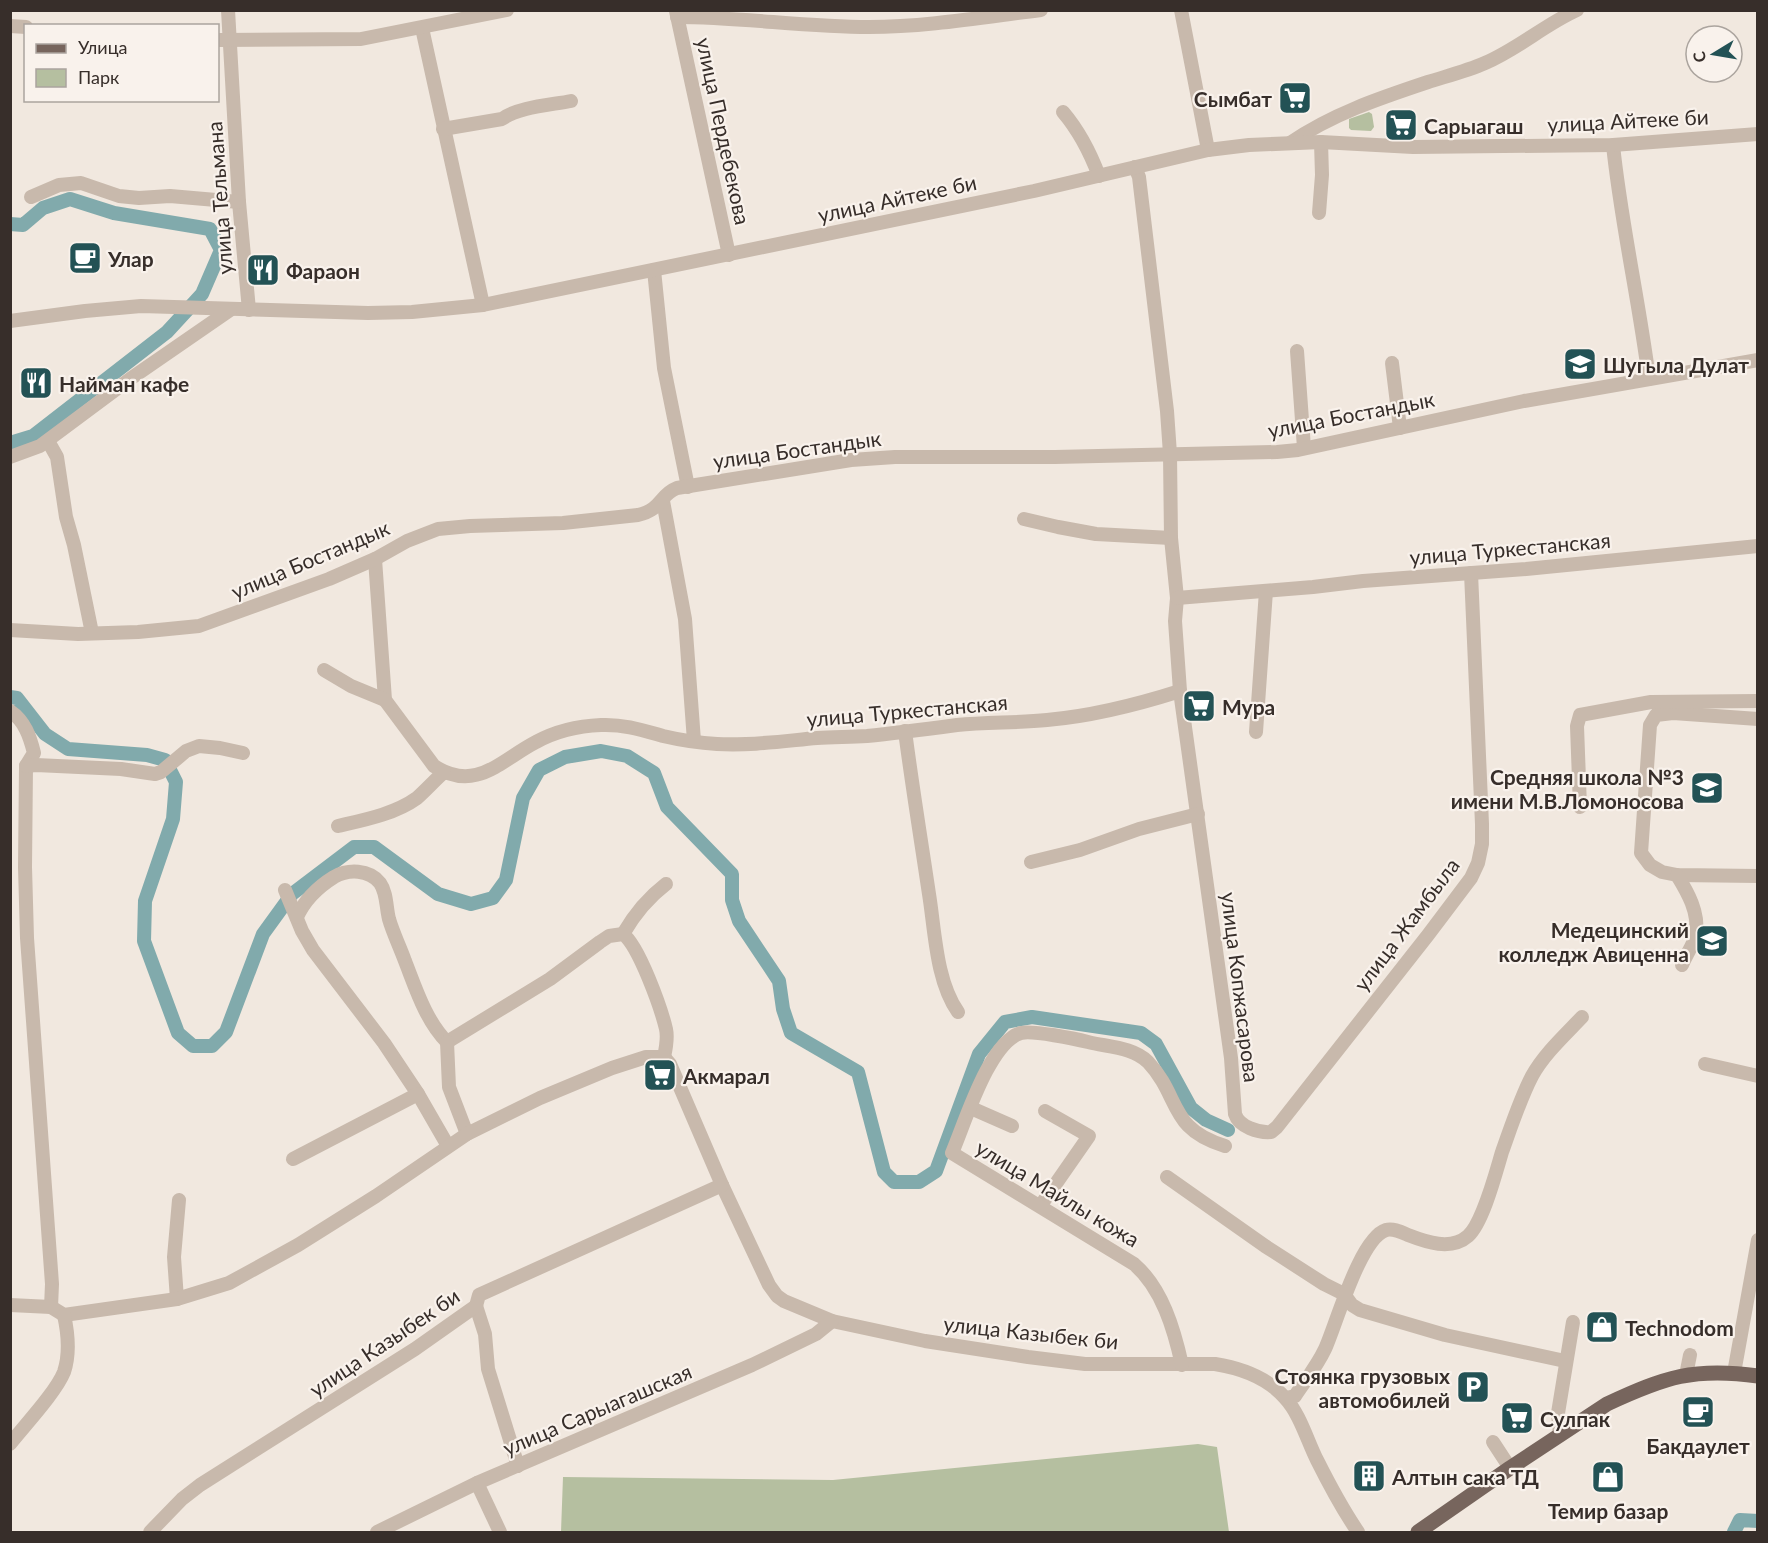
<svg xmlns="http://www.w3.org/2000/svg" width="1768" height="1543" viewBox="0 0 1768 1543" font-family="Lato,sans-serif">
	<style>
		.green { fill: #b5bfa0 }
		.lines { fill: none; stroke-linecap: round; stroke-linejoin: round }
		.canal { stroke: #81aaac; stroke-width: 14 }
		.minor { stroke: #c8b9ac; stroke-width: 14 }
		.primary { stroke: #77655d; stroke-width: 15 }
		.labels { text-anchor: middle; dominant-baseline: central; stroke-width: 4.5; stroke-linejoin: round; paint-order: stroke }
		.poi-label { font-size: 21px; font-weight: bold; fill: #372e2a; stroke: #f9f2ec; text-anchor: start }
		.street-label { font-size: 21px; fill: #372e2a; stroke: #f9f2ec }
	</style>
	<rect width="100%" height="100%" fill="#f1e8df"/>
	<g class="green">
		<polygon points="1369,112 1372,114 1374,127 1371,131 1351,130 1349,128 1349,119"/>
		<polygon points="1198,1444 1217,1447 1229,1532 561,1532 563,1477 833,1480"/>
	</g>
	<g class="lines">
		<g class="canal">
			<polyline points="10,224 23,225 43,208 70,199 114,213 210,229 221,250 202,294 167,332 33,436 10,443"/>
			<polyline points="10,697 17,698 45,734 68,749 147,755 165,760 176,782 173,819 145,901 144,941 178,1033 193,1046 212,1046 226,1032 263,934 292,894 354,847 374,847 438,894 471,904 493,898 506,880 523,798 539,770 565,757 601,751 627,756 654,773 667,807 732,874 732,900 739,921 779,981 783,1009 791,1033 858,1072 884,1172 894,1182 919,1182 936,1171 979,1054 1005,1022 1032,1017 1141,1033 1156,1044 1191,1108 1206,1120 1228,1130"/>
			<polyline points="1734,1532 1740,1520 1758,1521"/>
		</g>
		<g class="minor">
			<polyline points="228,10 239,202 249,310"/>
			<polyline points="1181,10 1208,150"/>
			<polyline points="676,11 729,255"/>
			<path d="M677 17C741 17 805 27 869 27 926 27 984 17 1041 10"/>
			<polyline points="10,26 26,27"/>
			<polyline points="422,28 483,305"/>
			<polyline points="218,40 361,39 507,10"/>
			<path d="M1063 112C1080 132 1090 152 1099 176"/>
			<path d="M443 129 502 119C518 107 551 105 571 101"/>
			<path d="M1290 143C1332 114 1380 98 1428 82 1447 76 1467 71 1485 63 1518 49 1544 25 1577 10"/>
			<path d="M1613 145C1621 223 1639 300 1649 379"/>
			<path d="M1135 167 1139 177 1167 411 1170 454 1171 538 1177 598 1175 621 1180 691 1231 1058 1235 1114C1239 1127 1259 1133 1271 1132L1277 1127 1428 935 1471 878 1478 863 1482 844V824L1471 573"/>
			<polyline points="31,197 59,185 81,183 119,196 139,198 170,196 239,202"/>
			<polyline points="1319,213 1322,175 1321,142"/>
			<polyline points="654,270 664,368 688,487"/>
			<polyline points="10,321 85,311 141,306 368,313 412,312 483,305 1034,191 1208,150 1249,145 1321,142 1413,147 1613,145 1758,134"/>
			<polyline points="1297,351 1304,448"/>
			<polyline points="1392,363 1400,428"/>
			<polyline points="48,441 57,457 66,517 74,545 92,633"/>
			<polyline points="10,457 40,446 130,379 230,310"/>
			<polyline points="663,501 685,619 694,741"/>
			<polyline points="1024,519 1058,527 1096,534 1171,538"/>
			<path d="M375 559 385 700 434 766C476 793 501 760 536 742 556 731 578 726 601 725 624 724 642 730 663 736 680 740 700 743 717 744 750 746 784 741 817 738 833 737 850 737 867 736 897 733 927 729 957 725 987 722 1017 723 1047 720 1093 716 1136 705 1180 691"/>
			<polyline points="1177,598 1313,587 1363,581 1526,569 1758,546"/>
			<path d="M10 630 78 634 138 632 199 626 329 579 375 559 407 541 438 529 470 526 563 523 638 515C663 509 659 495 677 488L851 460 895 457H1055L1277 452 1298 450 1524 401 1758 360"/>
			<polyline points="324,670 351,686 385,700"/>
			<path d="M10 711C25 721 30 737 34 753L26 766 25 867 27 938 52 1284 51 1307"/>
			<polyline points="1758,719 1673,713 1656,715 1650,725 1641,853 1650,865 1662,872 1677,875 1758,876"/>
			<path d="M905 731C912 785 921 840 929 894 935 931 936 981 958 1012"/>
			<polyline points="1256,732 1266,591"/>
			<polyline points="26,766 36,765 121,769 155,774 161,772 186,751 199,746 220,748 243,753"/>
			<polyline points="1580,807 1577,726 1580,715 1651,702 1758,701"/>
			<path d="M338 826C364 820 395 814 417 798 426 790 435 780 444 772"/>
			<polyline points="1031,862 1080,850 1139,829 1198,814"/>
			<path d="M1677 875C1688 893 1699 912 1696 934 1694 944 1686 955 1682 965"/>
			<polyline points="285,890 302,931 313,950 384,1043 418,1094 448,1146"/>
			<path d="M297 917C305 899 318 887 334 877 348 869 369 869 380 883 387 893 386 907 389 919 393 933 400 947 405 961 416 989 426 1021 447 1042"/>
			<path d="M623 934C634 915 649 897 666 884"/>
			<path d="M447 1042 550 979 600 942 609 936 623 934C639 946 661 1008 666 1029 668 1038 666 1048 664 1057"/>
			<polyline points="447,1042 449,1087 467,1134"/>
			<polyline points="1705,1064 1758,1076"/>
			<polyline points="971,1108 1012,1126"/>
			<polyline points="293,1159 418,1094"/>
			<polyline points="1167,1177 1265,1246 1324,1284 1344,1294 1352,1305 1360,1310 1445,1335 1565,1361"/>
			<polyline points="1041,1205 1089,1136 1045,1111"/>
			<polyline points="177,1299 174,1257 179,1200"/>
			<path d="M10 1305 51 1307 64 1315 177 1299 229 1283 298 1245 376 1196 467 1134 540 1098 612 1068 646 1057H664L670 1064 722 1185 769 1285 777 1296 784 1301 832 1321 925 1341 1028 1357 1085 1364H1215C1240 1368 1267 1377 1285 1398 1300 1414 1307 1440 1317 1460 1329 1484 1343 1510 1358 1532"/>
			<polyline points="476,1306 485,1334 488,1369 518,1466"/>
			<path d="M1182 1365C1174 1329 1162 1288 1134 1264L952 1153C965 1123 989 1042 1021 1033 1032 1030 1076 1039 1088 1042 1108 1047 1133 1047 1148 1062 1181 1097 1168 1129 1225 1146"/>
			<polyline points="1734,1373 1758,1240"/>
			<polyline points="1686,1375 1690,1355"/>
			<path d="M1286 1398 1295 1396C1305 1381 1317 1366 1325 1349 1336 1325 1360 1238 1386 1230 1393 1228 1401 1232 1408 1235 1426 1242 1451 1251 1468 1236 1483 1223 1496 1172 1502 1152 1511 1127 1520 1099 1532 1076 1544 1054 1565 1035 1582 1017"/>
			<polyline points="1560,1435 1558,1413 1573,1322"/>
			<polyline points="1493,1442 1510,1468"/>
			<path d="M10 1444C25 1425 56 1392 64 1372 70 1354 68 1333 64 1315"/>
			<polyline points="477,1483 500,1532"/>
			<polyline points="150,1532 182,1499 200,1485 415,1349 476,1306 479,1295 722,1185"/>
			<polyline points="377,1532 477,1483 752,1365 816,1334 832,1321"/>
		</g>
		<path class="primary" d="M1418 1532 1510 1468 1607 1404C1665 1377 1694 1367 1758 1376"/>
	</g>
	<defs>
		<symbol id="supermarket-square" viewBox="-11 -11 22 22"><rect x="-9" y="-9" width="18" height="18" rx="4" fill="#235255" stroke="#f9f2ec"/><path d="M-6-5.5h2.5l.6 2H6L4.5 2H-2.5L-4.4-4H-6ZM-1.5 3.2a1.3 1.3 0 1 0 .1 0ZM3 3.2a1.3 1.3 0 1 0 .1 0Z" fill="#fff"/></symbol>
		<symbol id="cafe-square" viewBox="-11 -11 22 22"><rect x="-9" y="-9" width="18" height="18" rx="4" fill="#235255" stroke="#f9f2ec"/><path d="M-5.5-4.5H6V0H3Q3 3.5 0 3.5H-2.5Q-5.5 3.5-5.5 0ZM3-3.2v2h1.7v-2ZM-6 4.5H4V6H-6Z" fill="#fff"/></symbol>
		<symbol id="restaurant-square" viewBox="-11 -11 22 22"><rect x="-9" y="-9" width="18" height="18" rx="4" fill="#235255" stroke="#f9f2ec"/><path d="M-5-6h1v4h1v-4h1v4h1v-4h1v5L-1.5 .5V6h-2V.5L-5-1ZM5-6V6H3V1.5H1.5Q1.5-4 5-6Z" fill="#fff"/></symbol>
		<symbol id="school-square" viewBox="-11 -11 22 22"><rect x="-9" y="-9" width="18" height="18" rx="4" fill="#235255" stroke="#f9f2ec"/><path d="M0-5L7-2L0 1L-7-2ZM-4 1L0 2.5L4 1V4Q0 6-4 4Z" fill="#fff"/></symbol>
		<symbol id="university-square" viewBox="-11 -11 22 22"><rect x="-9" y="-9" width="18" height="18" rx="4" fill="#235255" stroke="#f9f2ec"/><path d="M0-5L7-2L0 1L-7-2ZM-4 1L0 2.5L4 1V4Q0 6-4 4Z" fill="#fff"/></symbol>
		<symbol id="shop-square" viewBox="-11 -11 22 22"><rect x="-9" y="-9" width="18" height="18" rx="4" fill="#235255" stroke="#f9f2ec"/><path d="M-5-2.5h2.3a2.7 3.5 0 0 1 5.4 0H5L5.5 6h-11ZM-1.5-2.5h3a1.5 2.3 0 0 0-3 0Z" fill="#fff"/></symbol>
		<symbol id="parking-square" viewBox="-11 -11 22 22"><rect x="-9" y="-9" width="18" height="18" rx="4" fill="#235255" stroke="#f9f2ec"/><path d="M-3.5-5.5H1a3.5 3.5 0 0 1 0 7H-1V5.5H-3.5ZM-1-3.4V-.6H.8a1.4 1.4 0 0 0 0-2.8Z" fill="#fff"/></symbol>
		<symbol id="building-square" viewBox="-11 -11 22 22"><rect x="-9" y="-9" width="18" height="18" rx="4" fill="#235255" stroke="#f9f2ec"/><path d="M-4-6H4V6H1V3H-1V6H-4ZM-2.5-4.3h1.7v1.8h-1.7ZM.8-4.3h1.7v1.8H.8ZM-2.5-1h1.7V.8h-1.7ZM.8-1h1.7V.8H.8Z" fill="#fff"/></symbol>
	</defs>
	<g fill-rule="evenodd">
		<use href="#supermarket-square" x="1276" y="79" width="38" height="38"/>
		<use href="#supermarket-square" x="1382" y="106" width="38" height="38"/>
		<use href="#cafe-square" x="66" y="239" width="38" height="38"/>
		<use href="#restaurant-square" x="244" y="251" width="38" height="38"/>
		<use href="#school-square" x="1561" y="345" width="38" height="38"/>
		<use href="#restaurant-square" x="17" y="364" width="38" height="38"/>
		<use href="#supermarket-square" x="1180" y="687" width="38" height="38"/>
		<use href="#school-square" x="1688" y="769" width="38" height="38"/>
		<use href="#university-square" x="1693" y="922" width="38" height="38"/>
		<use href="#supermarket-square" x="641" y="1056" width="38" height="38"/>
		<use href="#shop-square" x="1583" y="1308" width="38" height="38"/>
		<use href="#parking-square" x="1454" y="1368" width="38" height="38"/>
		<use href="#cafe-square" x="1679" y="1393" width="38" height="38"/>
		<use href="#supermarket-square" x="1498" y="1399" width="38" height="38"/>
		<use href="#building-square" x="1350" y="1457" width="38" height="38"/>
		<use href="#shop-square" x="1589" y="1458" width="38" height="38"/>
	</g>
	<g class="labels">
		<g class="poi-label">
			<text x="1272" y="98" text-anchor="end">Сымбат</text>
			<text x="1424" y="125">Сарыагаш</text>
			<text x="108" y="258">Улар</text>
			<text x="286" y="270">Фараон</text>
			<text x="1603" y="364">Шугыла Дулат</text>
			<text x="59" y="383">Найман кафе</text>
			<text x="1222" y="706">Мура</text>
			<text x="1684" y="776" text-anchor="end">Средняя школа №3<tspan x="1684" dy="24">имени М.В.Ломоносова</tspan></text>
			<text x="1689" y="929" text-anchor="end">Медецинский<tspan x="1689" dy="24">колледж Авиценна</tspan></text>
			<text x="683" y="1075">Акмарал</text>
			<text x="1625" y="1327">Technodom</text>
			<text x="1450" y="1375" text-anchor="end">Стоянка грузовых<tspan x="1450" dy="24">автомобилей</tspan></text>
			<text x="1540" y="1418">Сулпак</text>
			<text x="1698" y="1445" text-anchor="middle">Бакдаулет</text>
			<text x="1392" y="1476">Алтын сака ТД</text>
			<text x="1608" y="1510" text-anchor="middle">Темир базар</text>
		</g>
		<g class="street-label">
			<text transform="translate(1628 120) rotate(-3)">улица Айтеке би</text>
			<text transform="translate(724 131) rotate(78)">улица Пердебекова</text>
			<text transform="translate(219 198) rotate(-94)">улица Тельмана</text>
			<text transform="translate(897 198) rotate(-12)">улица Айтеке би</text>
			<text transform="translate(1351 414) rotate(-11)">улица Бостандык</text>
			<text transform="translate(797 449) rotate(-8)">улица Бостандык</text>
			<text transform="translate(1510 548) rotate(-5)">улица Туркестанская</text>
			<text transform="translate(310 559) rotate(-23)">улица Бостандык</text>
			<text transform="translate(907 710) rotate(-5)">улица Туркестанская</text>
			<text transform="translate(1406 924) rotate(-53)">улица Жамбыла</text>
			<text transform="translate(1241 987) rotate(83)">улица Копжасарова</text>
			<text transform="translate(1058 1193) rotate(31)">улица Майлы кожа</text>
			<text transform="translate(1031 1332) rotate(6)">улица Казыбек би</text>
			<text transform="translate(384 1342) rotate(-34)">улица Казыбек би</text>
			<text transform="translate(597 1409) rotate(-23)">улица Сарыагашская</text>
		</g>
	</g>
	<rect width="1768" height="1543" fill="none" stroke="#372e2a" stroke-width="24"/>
	<rect x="24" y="24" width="195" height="78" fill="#f9f2ec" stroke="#aba49e" stroke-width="1.5"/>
	<rect x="36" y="44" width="30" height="9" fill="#77655d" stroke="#aba49e" stroke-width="1.5"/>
	<text x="78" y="54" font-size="18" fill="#372e2a">Улица</text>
	<rect x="36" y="69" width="30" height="18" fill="#b5bfa0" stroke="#aba49e" stroke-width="1.5"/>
	<text x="78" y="84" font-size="18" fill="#372e2a">Парк</text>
	<g transform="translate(1714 54) rotate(259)"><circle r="28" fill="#f9f2ec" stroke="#aba49e" stroke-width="1.5"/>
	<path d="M0-4.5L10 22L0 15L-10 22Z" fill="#235255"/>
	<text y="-9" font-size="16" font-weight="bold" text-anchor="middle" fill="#372e2a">С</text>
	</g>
</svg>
